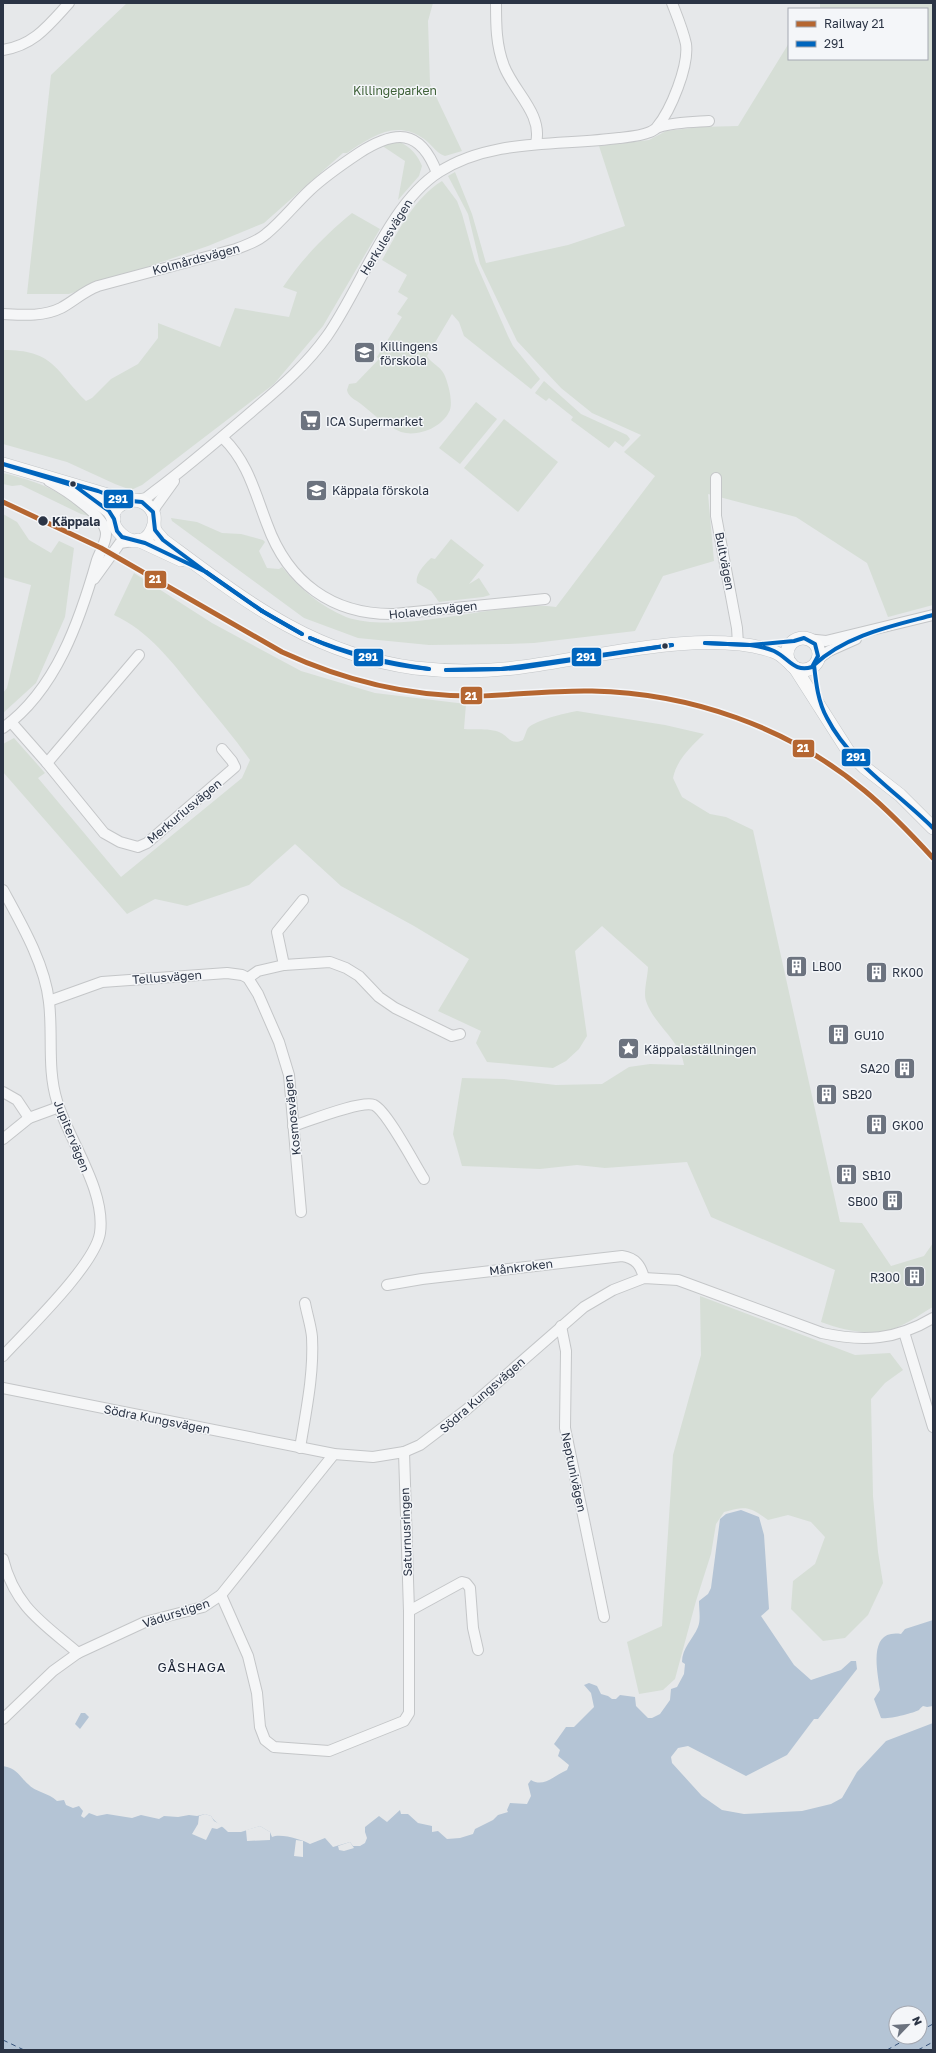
<svg xmlns="http://www.w3.org/2000/svg" width="936" height="2053" viewBox="0 0 936 2053" font-family="'Golos Text',sans-serif">
	<style>
		.green { fill: #d6ded6 }
		.water { fill: #b4c4d5; fill-rule: evenodd }
		.pier { fill: #e6e8ea }
		.lines { fill: none; stroke-linecap: round; stroke-linejoin: round }
		.ferry { stroke: #34527a; stroke-width: 1; stroke-dasharray: 5 4; stroke-linecap: butt }
		.minor-casing { stroke: #c4c6c8; stroke-width: 12 }
		.major-casing { stroke: #c2c5c8; stroke-width: 14 }
		.minor { stroke: #f5f6f7; stroke-width: 10 }
		.major { stroke: #f8f8f8; stroke-width: 13 }
		.bus-1-casing { stroke: #f4f6f9; stroke-width: 7 }
		.bus-1 { stroke: #0065bd; stroke-width: 4 }
		.rail-1-casing { stroke: #f4f6f9; stroke-width: 8 }
		.rail-1 { stroke: #b56631; stroke-width: 5 }
		.bus-dot { fill: #2b3445; stroke: #f4f6f9; stroke-width: 1.5 }
		.labels { text-anchor: middle; dominant-baseline: central; stroke-width: 3; stroke-linejoin: round; paint-order: stroke }
		.park-label { font-size: 12px; fill: #3f6138; stroke: #f4f6f9 }
		.street-label { font-size: 12px; fill: #2b3445; stroke: #f4f6f9 }
		.poi-label { font-size: 12px; fill: #2b3445; stroke: #f4f6f9; text-anchor: start }
		.stop-label { font-size: 12px; font-weight: bold; fill: #2b3445; stroke: #f4f6f9; text-anchor: start }
		.neighbourhood-label { font-size: 13px; letter-spacing: 1px; fill: #1d2536; stroke: #f4f6f9 }
		.line-badge { stroke: #f4f6f9; stroke-width: 1.5 }
		.badge-label { font-size: 11px; text-anchor: middle; font-weight: bold; fill: #fff }
	</style>
	<rect width="100%" height="100%" fill="#e6e8ea"/>
	<g class="green">
		<path d="M127 3H433L428 21 430 84 462 151 445 156C435 153 431 142 421 137 394 120 370 138 347 153H343L264 223 208 246 69 294H27L51 75Z"/>
		<path d="M820 3H933V605L888 617 867 563 796 517 708 494 714 561 663 576 635 631 534 643 507 644 429 645 358 638 304 618 172 521 171 518 197 522 222 533 241 534 263 540 265 542 259 551 267 568 279 569 282 567C299 588 320 606 346 617 385 631 454 615 495 610 515 607 535 604 556 607L655 476 624 452 641 435 592 413 561 388 517 341 480 264 468 214 448 176 455 172 472 214 486 263 568 245 625 226 599 146 649 140 666 131 699 127 738 126 789 43V59H927V9H820Z"/>
		<path d="M400 142C411 148 417 154 422 166L419 176 398 200 405 161 381 145Z"/>
		<path d="M442 181 457 201 462 214 475 261 508 336 513 346 540 379 531 389 464 336 459 322 452 314 427 356C431 363 440 366 444 374 448 382 454 404 449 412 441 428 418 437 401 432 387 426 373 414 361 404 356 400 348 397 347 390L349 384 356 383 379 359 377 357 402 317 397 314 408 298 398 292 407 275 382 260C398 232 413 199 442 181Z"/>
		<path d="M352 213 380 229 323 326 274 384 142 485 131 490 115 484 67 462 3 444V350C54 350 54 369 86 401L92 398 111 379 138 364 158 338V323L220 347 235 308 289 317 297 292 283 287C301 260 327 233 352 213Z"/>
		<polygon points="544,381 581,414 627,435 630,439 623,447 615,441 609,448 571,420 573,417 549,398 546,401 535,393"/>
		<polygon points="476,402 497,419 460,464 439,448"/>
		<polygon points="504,419 558,462 518,512 464,468"/>
		<path d="M3 473C39 482 61 490 89 516L81 514 21 485 12 486 3 484Z"/>
		<polygon points="3,514 17,522 29,540 51,553 59,541 74,548 65,617 36,683 3,713 3,693 7,688 31,585 3,577"/>
		<path d="M451 539 484 565 469 584 479 578 490 595 483 597 439 602 431 591 417 583C415 574 425 564 431 558L435 559Z"/>
		<path d="M134 573 212 623 301 671 375 693 466 704 464 729C474 730 488 728 499 732 509 736 510 746 523 740 525 736 526 731 528 728 536 720 565 713 577 711L665 725 704 734C691 747 677 759 673 778L682 797 710 814 726 817 753 830 840 1222 862 1223 891 1266 924 1256 933 1243V1307C922 1313 912 1321 900 1326 876 1338 845 1331 821 1322L835 1270 711 1217 687 1162 605 1168 577 1165 540 1169 462 1166 453 1134 462 1078 504 1079 556 1085 602 1084 629 1067 650 1064 684 1065C681 1041 654 1025 646 1001 643 992 648 976 648 967L602 926 575 951 587 1036 579 1049 566 1061 553 1068 487 1062 476 1043 481 1031 438 1011 469 959 414 926 341 886 295 844 249 885 187 906 155 899 127 914 3 772V744L14 738 45 773 38 778 121 877 242 778 250 760C233 736 214 714 196 692 172 662 149 631 114 615Z"/>
		<path d="M700 1296 855 1355 890 1353 903 1370 885 1383 871 1399 873 1496 878 1552 883 1583 868 1615 845 1638 823 1641 791 1609 793 1581 815 1564 825 1537 811 1522 788 1515 768 1520C749 1506 746 1506 724 1512L716 1524 711 1554 696 1601 675 1679 663 1690 639 1694 627 1642 662 1626 673 1455 701 1355Z"/>
	</g>
	<g class="water">
		<path d="M741 1510 759 1517 764 1535 769 1609 761 1616 794 1665 811 1680 841 1670 851 1661H856L857 1669 818 1719H814L787 1755 746 1776 688 1746 678 1748 671 1757 672 1763 702 1796 722 1810 744 1814 802 1811 831 1804 842 1798 857 1772 886 1741 933 1723V2050H3V1766C18 1769 18 1775 28 1784 35 1792 49 1793 57 1801L64 1800 66 1805 73 1808 79 1806 83 1811 81 1816 84 1818 89 1813 97 1816 107 1814 132 1818 141 1815 159 1819 164 1816 178 1817 189 1815 197 1816 205 1814 211 1816C215 1823 223 1826 228 1832H241L260 1826 270 1832 272 1837C281 1833 303 1840 310 1844L325 1838 333 1847 350 1842 353 1846H360L365 1843 367 1838 365 1832V1827L379 1816 387 1822 400 1810 401 1814H408L418 1823 432 1826V1832L438 1831 447 1839 460 1838 473 1834 475 1829 493 1820 498 1815 508 1812 507 1810 510 1803 527 1804 531 1796 528 1784 531 1780C544 1788 555 1775 567 1770L569 1765 558 1756 560 1750 554 1744 566 1727H574L594 1707 591 1693 584 1685 589 1683 597 1686 601 1694 608 1696 612 1699H616L620 1695 635 1697 636 1706 648 1718H652L660 1714 670 1700 671 1689 677 1687 684 1674 685 1664 682 1662C682 1648 693 1639 698 1627 701 1620 699 1609 699 1601L708 1594 711 1588 720 1519 726 1514ZM896 2013H920V2037H896Z"/>
		<path d="M933 1620V1706L927 1707 923 1706C922 1707 920 1708 919 1710 914 1713 886 1720 881 1718L874 1699 880 1690C877 1669 868 1629 901 1634L905 1629Z"/>
		<polygon points="81,1713 85,1713 89,1717 80,1729 75,1724"/>
	</g>
	<g class="pier">
		<polygon points="205,1814 211,1816 214,1821 223,1826 217,1829 212,1828 206,1840 192,1834 198,1824 199,1816"/>
		<polygon points="260,1826 270,1832 270,1840 247,1841 246,1830"/>
		<polygon points="296,1840 303,1841 303,1857 294,1856"/>
		<polygon points="350,1842 354,1848 344,1851 339,1850 338,1846"/>
	</g>
	<g class="lines">
		<g class="ferry">
			<polyline points="920,2031 933,2024"/>
			<polyline points="3,2040 24,2050"/>
			<polyline points="887,2050 910,2037"/>
			<polyline points="918,2050 933,2042"/>
		</g>
		<defs>
			<g id="minor">
				<path d="M496 3C496 25 496 45 504 66 514 92 543 114 536 143"/>
				<path d="M3 50C34 45 48 26 69 3"/>
				<path d="M657 127C671 110 689 66 686 44 683 30 677 16 672 3"/>
				<path d="M3 314C22 315 43 317 61 308 74 301 84 291 98 286L236 249C247 245 258 241 266 234 282 221 295 204 310 190 325 176 341 165 359 153 395 130 420 128 437 173"/>
				<path d="M223 438C248 462 255 493 267 524 288 582 332 615 394 614L545 599"/>
				<polyline points="716,478 716,516 737,628 738,644"/>
				<path d="M137 500 146 498 155 491C191 464 223 436 257 407 283 385 307 364 327 336 361 288 389 204 439 172 492 138 558 146 619 138 628 137 641 136 650 132 653 131 656 128 659 127 674 122 693 122 709 121"/>
				<polyline points="153,513 156,506 174,481"/>
				<polyline points="94,579 120,543 133,541"/>
				<polyline points="806,639 826,641 933,615"/>
				<polyline points="818,659 829,651 856,639"/>
				<polyline points="11,722 47,763 104,833 120,842 138,847 147,843 235,767 232,761 222,749"/>
				<path d="M3 728C56 690 80 620 97 560 100 552 106 542 106 534 106 516 64 489 49 481"/>
				<polyline points="47,763 139,655"/>
				<path d="M3 890C21 923 45 964 49 1002 53 1035 47 1069 57 1101 69 1141 106 1190 100 1233 95 1265 26 1331 3 1356"/>
				<polyline points="284,965 277,932 303,900"/>
				<polyline points="248,978 258,994 279,1042 289,1075 301,1212"/>
				<polyline points="49,1001 102,982 227,973 242,975 248,978 258,971 284,965 330,962 346,968 359,976 379,997 395,1008 452,1036 460,1034"/>
				<polyline points="3,1092 17,1100 29,1118"/>
				<path d="M293 1126C309 1121 361 1100 374 1105 387 1111 415 1165 424 1179"/>
				<polyline points="3,1139 29,1118 59,1107"/>
				<path d="M387 1285 422 1279 622 1256C636 1258 641 1266 644 1278"/>
				<polyline points="561,1326 566,1351 565,1428 604,1617"/>
				<polyline points="904,1332 933,1427"/>
				<path d="M3 1388 334 1454 373 1457 404 1452 420 1445 466 1410 584 1307 613 1290 644 1278 678 1280 822 1333C864 1342 896 1340 933 1318"/>
				<path d="M300 1448C306 1411 314 1374 312 1337 311 1326 307 1314 305 1303"/>
				<path d="M3 1559C15 1607 43 1623 78 1653"/>
				<polyline points="221,1595 248,1656 257,1693 260,1727 265,1740 274,1747 329,1751 404,1721 409,1713 409,1611 404,1452"/>
				<polyline points="409,1611 462,1582 466,1583 470,1588 473,1628 478,1650"/>
				<polyline points="3,1719 53,1671 78,1653 145,1622 203,1607 221,1595 334,1454"/>
			</g>
			<g id="major">
				<polyline points="3,464 128,501"/>
				<polyline points="80,489 109,511 114,519"/>
				<path d="M154 524C143 567 88 517 126 502 137 497 150 503 154 515 155 520 153 525 155 530 157 534 161 537 163 540 244 600 311 654 415 668 450 672 487 672 522 667 593 658 705 628 772 651 780 653 785 659 791 664"/>
				<polyline points="138,540 181,560"/>
				<circle cx="803" cy="654" r="16"/>
				<polyline points="795,668 848,751 864,767 900,795 933,828"/>
			</g>
		</defs>
		<use href="#minor" class="minor-casing"/>
		<use href="#major" class="major-casing"/>
		<use href="#minor" class="minor"/>
		<use href="#major" class="major"/>
		<defs>
			<g id="bus-1">
				<polygon points="3,464 98,491 121,500 142,502 153,512 155,530 163,540 206,572 145,543 122,537 117,531 114,519 109,511 75,486"/>
				<polyline points="206,572 262,611"/>
				<polyline points="206,572 262,611"/>
				<polyline points="262,611 302,634"/>
				<polyline points="262,611 302,634"/>
				<path d="M310 638C348 654 388 663 429 669"/>
				<path d="M310 638C348 655 387 665 429 669"/>
				<path d="M804 638 815 644 818 656 812 667C794 673 789 658 774 651 767 648 758 646 750 645L794 641Z"/>
				<polyline points="705,643 750,645"/>
				<polyline points="705,643 750,645"/>
				<path d="M814 665C816 683 818 702 827 718 850 763 898 793 933 828"/>
				<path d="M814 665C846 635 892 626 933 615"/>
				<polyline points="501,669 672,645"/>
				<polyline points="501,669 520,668 672,645"/>
				<polyline points="446,670 501,669"/>
				<polyline points="446,670 501,669"/>
			</g>
		</defs>
		<use href="#bus-1" class="bus-1-casing"/>
		<use href="#bus-1" class="bus-1"/>
		<defs>
			<path id="rail-1" d="M3 502 101 548 282 652C345 681 409 697 478 696 516 695 554 690 592 691 690 693 789 727 865 791 889 811 911 834 933 858"/>
		</defs>
		<use href="#rail-1" class="rail-1-casing"/>
		<use href="#rail-1" class="rail-1"/>
	</g>
	<defs>
		<symbol id="school-square" viewBox="-11 -11 22 22"><rect x="-9" y="-9" width="18" height="18" rx="4" fill="#6c737f" stroke="#f4f6f9"/><path d="M0-5L7-2L0 1L-7-2ZM-4 1L0 2.5L4 1V4Q0 6-4 4Z" fill="#fff"/></symbol>
		<symbol id="supermarket-square" viewBox="-11 -11 22 22"><rect x="-9" y="-9" width="18" height="18" rx="4" fill="#6c737f" stroke="#f4f6f9"/><path d="M-6-5.5h2.5l.6 2H6L4.5 2H-2.5L-4.4-4H-6ZM-1.5 3.2a1.3 1.3 0 1 0 .1 0ZM3 3.2a1.3 1.3 0 1 0 .1 0Z" fill="#fff"/></symbol>
		<symbol id="building-square" viewBox="-11 -11 22 22"><rect x="-9" y="-9" width="18" height="18" rx="4" fill="#6c737f" stroke="#f4f6f9"/><path d="M-4-6H4V6H1V3H-1V6H-4ZM-2.5-4.3h1.7v1.8h-1.7ZM.8-4.3h1.7v1.8H.8ZM-2.5-1h1.7V.8h-1.7ZM.8-1h1.7V.8H.8Z" fill="#fff"/></symbol>
		<symbol id="sight-square" viewBox="-11 -11 22 22"><rect x="-9" y="-9" width="18" height="18" rx="4" fill="#6c737f" stroke="#f4f6f9"/><path d="M0-6L1.8-2.2L6-1.7L2.9 1.2L3.7 5.4L0 3.3L-3.7 5.4L-2.9 1.2L-6-1.7L-1.8-2.2Z" fill="#fff"/></symbol>
	</defs>
	<g fill-rule="evenodd">
		<use href="#school-square" x="352" y="340" width="25" height="25"/>
		<use href="#supermarket-square" x="298" y="408" width="25" height="25"/>
		<use href="#school-square" x="304" y="478" width="25" height="25"/>
		<use href="#building-square" x="784" y="954" width="25" height="25"/>
		<use href="#building-square" x="864" y="960" width="25" height="25"/>
		<use href="#building-square" x="826" y="1022" width="25" height="25"/>
		<use href="#sight-square" x="616" y="1036" width="25" height="25"/>
		<use href="#building-square" x="892" y="1056" width="25" height="25"/>
		<use href="#building-square" x="814" y="1082" width="25" height="25"/>
		<use href="#building-square" x="864" y="1112" width="25" height="25"/>
		<use href="#building-square" x="834" y="1162" width="25" height="25"/>
		<use href="#building-square" x="880" y="1188" width="25" height="25"/>
		<use href="#building-square" x="902" y="1264" width="25" height="25"/>
	</g>
	<g class="bus-dot">
		<circle cx="73" cy="484" r="3.5"/>
		<circle cx="43" cy="521" r="5.5"/>
		<circle cx="665" cy="646" r="3.5"/>
	</g>
	<g class="labels">
		<g class="park-label">
			<text x="395" y="90">Killingeparken</text>
		</g>
		<g class="street-label">
			<text transform="translate(386 237) rotate(-58)">Herkulesvägen</text>
			<text transform="translate(196 259) rotate(-15)">Kolmårdsvägen</text>
			<text transform="translate(725 561) rotate(79)">Bultvägen</text>
			<text transform="translate(433 610) rotate(-6)">Holavedsvägen</text>
			<text transform="translate(184 811) rotate(-40)">Merkuriusvägen</text>
			<text transform="translate(167 977) rotate(-4)">Tellusvägen</text>
			<text transform="translate(292 1115) rotate(-96)">Kosmosvägen</text>
			<text transform="translate(72 1136) rotate(68)">Jupitervägen</text>
			<text transform="translate(521 1267) rotate(-7)">Månkroken</text>
			<text transform="translate(482 1395) rotate(-41)">Södra Kungsvägen</text>
			<text transform="translate(157 1419) rotate(11)">Södra Kungsvägen</text>
			<text transform="translate(574 1472) rotate(78)">Neptunivägen</text>
			<text transform="translate(406 1532) rotate(-92)">Saturnusringen</text>
			<text transform="translate(176 1613) rotate(-18)">Vädurstigen</text>
		</g>
		<g class="poi-label">
			<text x="380" y="346">Killingens<tspan x="380" dy="14">förskola</tspan></text>
			<text x="326" y="421">ICA Supermarket</text>
			<text x="332" y="490">Käppala förskola</text>
			<text x="812" y="966">LB00</text>
			<text x="892" y="972">RK00</text>
			<text x="854" y="1035">GU10</text>
			<text x="644" y="1049">Käppalaställningen</text>
			<text x="890" y="1068" text-anchor="end">SA20</text>
			<text x="842" y="1094">SB20</text>
			<text x="892" y="1125">GK00</text>
			<text x="862" y="1175">SB10</text>
			<text x="878" y="1201" text-anchor="end">SB00</text>
			<text x="900" y="1277" text-anchor="end">R300</text>
		</g>
		<g class="stop-label">
			<text x="52" y="521">Käppala</text>
		</g>
		<g class="neighbourhood-label">
			<text x="192" y="1667">GÅSHAGA</text>
		</g>
	</g>
	<g class="line-badge">
		<rect x="103" y="489" width="31" height="20" rx="4" fill="#0065bd"/>
		<rect x="144" y="570" width="23" height="19" rx="4" fill="#b56631"/>
		<rect x="571" y="647" width="31" height="20" rx="4" fill="#0065bd"/>
		<rect x="353" y="648" width="31" height="19" rx="4" fill="#0065bd"/>
		<rect x="460" y="686" width="23" height="19" rx="4" fill="#b56631"/>
		<rect x="792" y="739" width="23" height="19" rx="4" fill="#b56631"/>
		<rect x="841" y="748" width="30" height="19" rx="4" fill="#0065bd"/>
	</g>
	<g class="badge-label">
		<text x="118" y="503">291</text>
		<text x="155" y="583">21</text>
		<text x="586" y="661">291</text>
		<text x="368" y="661">291</text>
		<text x="471" y="700">21</text>
		<text x="803" y="752">21</text>
		<text x="856" y="761">291</text>
	</g>
	<rect width="936" height="2053" fill="none" stroke="#2b3445" stroke-width="8"/>
	<rect x="788" y="8" width="140" height="52" fill="#f4f6f9" stroke="#a4a8b1"/>
	<rect x="796" y="21" width="20" height="6" fill="#b56631" stroke="#a4a8b1"/>
	<text x="824" y="28" font-size="12" fill="#2b3445">Railway 21</text>
	<rect x="796" y="41" width="20" height="6" fill="#0065bd" stroke="#a4a8b1"/>
	<text x="824" y="48" font-size="12" fill="#2b3445">291</text>
	<g transform="translate(908 2025) rotate(65)"><circle r="19" fill="#f4f6f9" stroke="#a4a8b1"/>
	<path d="M0-3L7 15L0 10L-7 15Z" fill="#6c737f"/>
	<text y="-6" font-size="11" font-weight="bold" text-anchor="middle" fill="#2b3445">N</text>
	</g>
</svg>
